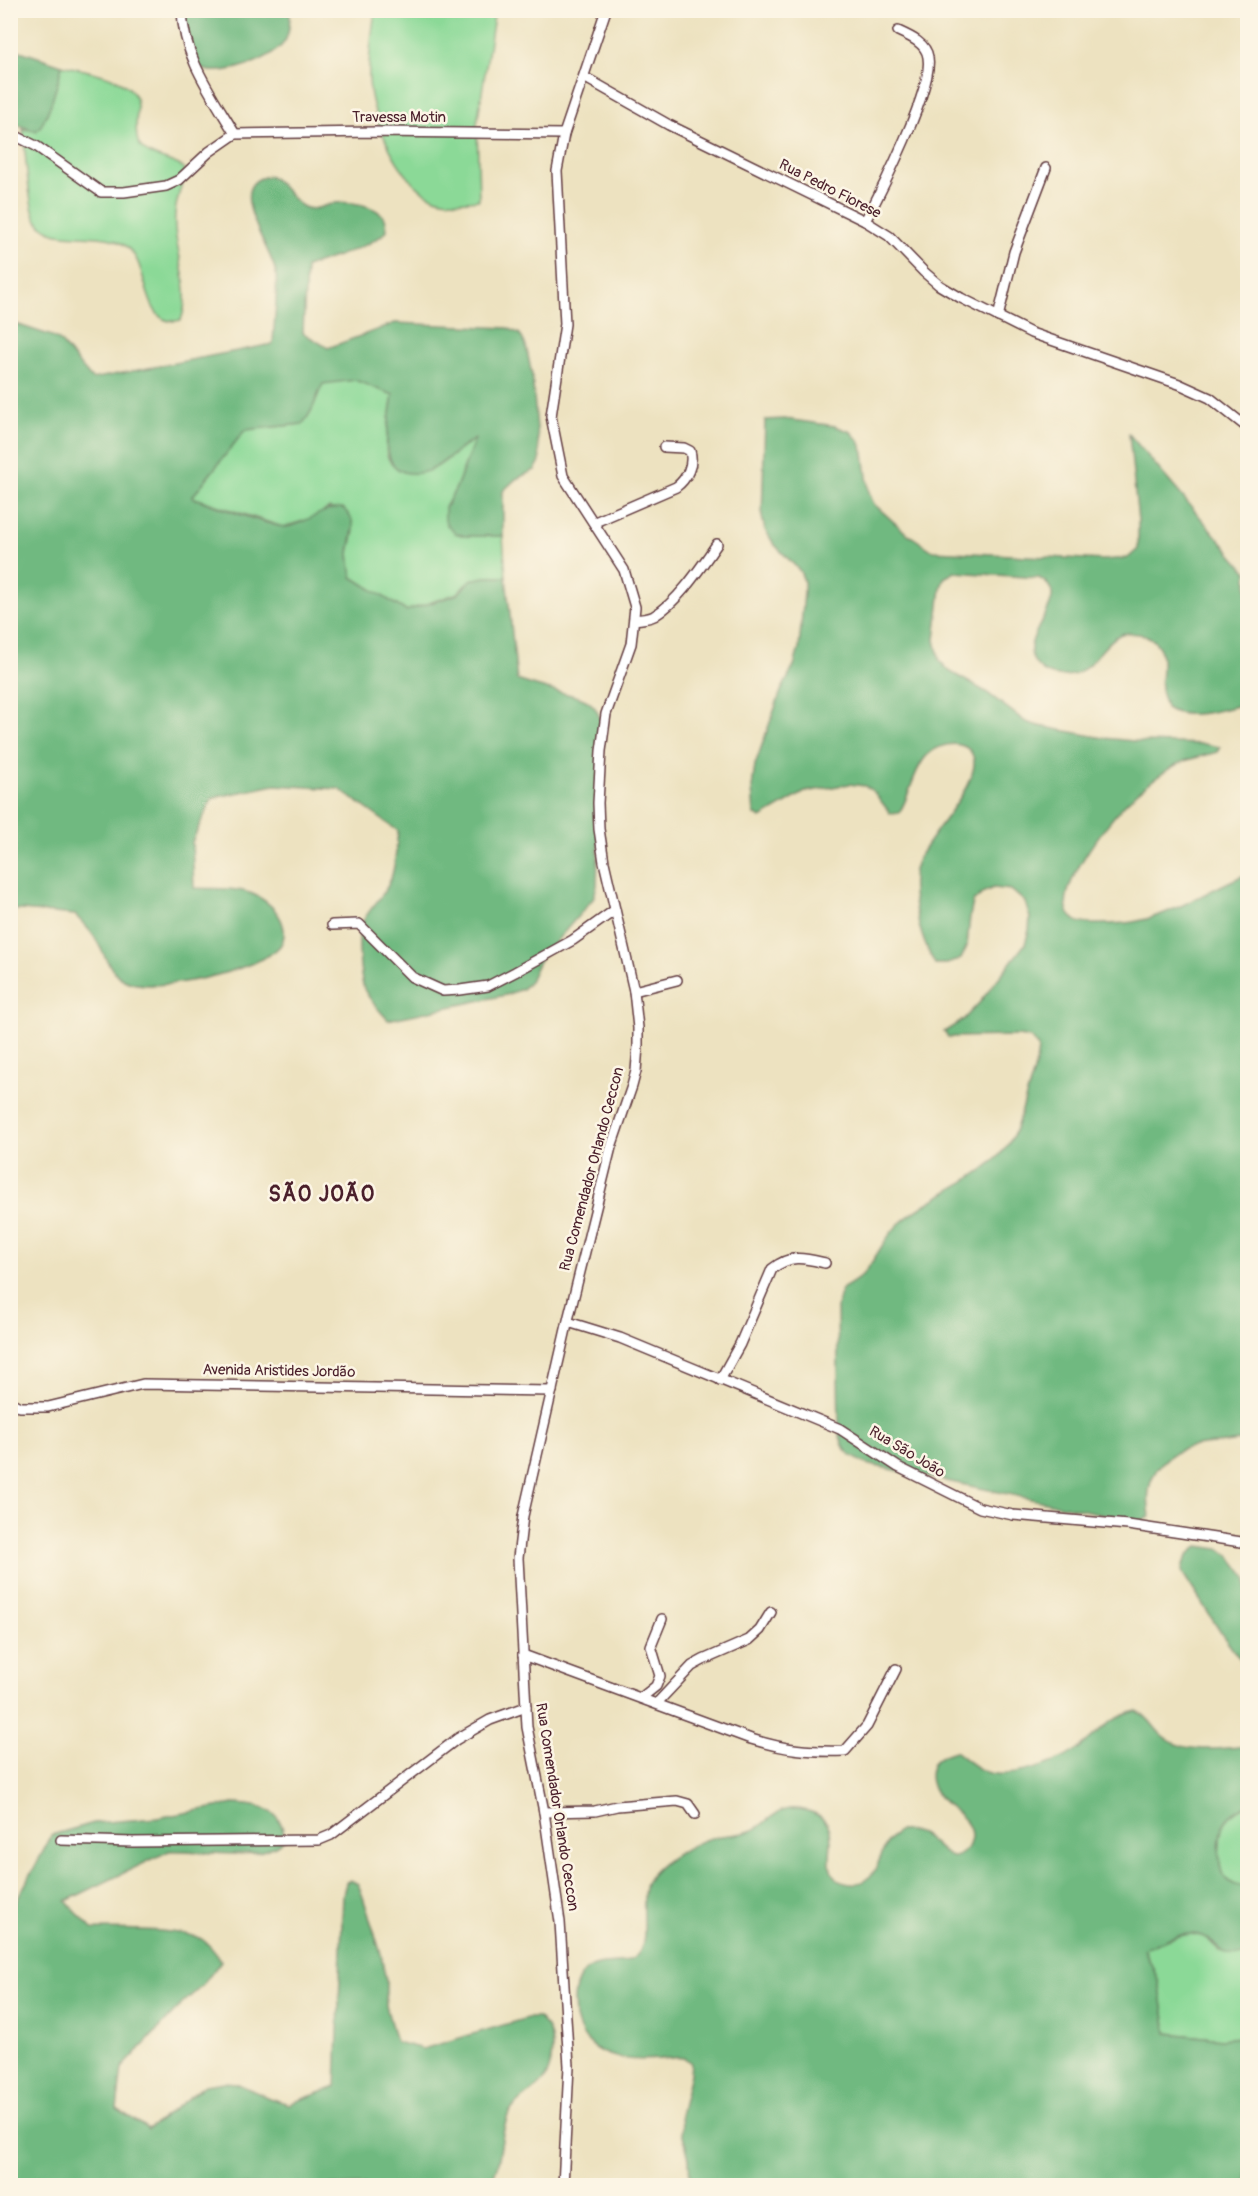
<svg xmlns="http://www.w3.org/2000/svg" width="1258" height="2196" viewBox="0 0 1258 2196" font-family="Pangolin,sans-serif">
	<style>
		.green { fill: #8bd997; stroke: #6a7c61; stroke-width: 1.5 }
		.forest { fill: #70b980; stroke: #5d6c56; stroke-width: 1.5 }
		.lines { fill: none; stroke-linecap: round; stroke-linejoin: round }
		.minor-casing { stroke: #623c41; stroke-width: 12 }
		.minor { stroke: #fff; stroke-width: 9 }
		.labels { text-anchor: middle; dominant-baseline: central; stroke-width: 5; stroke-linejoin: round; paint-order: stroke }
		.street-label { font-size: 15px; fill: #4a1f2b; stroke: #fcf5e5 }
		.district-label { font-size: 21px; font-weight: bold; letter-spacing: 1.5px; fill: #4a1f2b; stroke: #fcf5e5 }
	</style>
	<rect width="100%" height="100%" fill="#fcf5e5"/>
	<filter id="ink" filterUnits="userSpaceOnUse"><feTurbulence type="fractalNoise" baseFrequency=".0167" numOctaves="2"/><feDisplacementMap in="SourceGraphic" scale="12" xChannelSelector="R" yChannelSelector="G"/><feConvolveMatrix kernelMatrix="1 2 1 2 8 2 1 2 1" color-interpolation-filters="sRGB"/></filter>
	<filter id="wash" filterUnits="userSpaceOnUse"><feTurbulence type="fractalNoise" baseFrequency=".008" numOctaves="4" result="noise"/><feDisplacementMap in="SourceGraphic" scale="24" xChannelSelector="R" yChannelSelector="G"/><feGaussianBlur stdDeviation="1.35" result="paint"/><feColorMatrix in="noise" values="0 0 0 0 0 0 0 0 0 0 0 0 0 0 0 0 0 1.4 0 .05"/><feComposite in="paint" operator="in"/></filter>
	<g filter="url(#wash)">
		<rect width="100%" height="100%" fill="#ede2c0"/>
		<g class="green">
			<path d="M478 10 494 16 477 124 479 200C467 201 455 203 442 200 401 191 371 118 369 80 368 57 372 33 375 11Z"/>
			<path d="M62 65C85 71 138 76 137 107 137 118 134 135 139 144 146 157 171 159 184 168 184 184 176 198 175 214 172 248 194 286 181 320 143 330 150 272 131 251 106 222 55 251 36 219 28 205 25 148 23 129L36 131C47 124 59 79 62 65Z"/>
			<path d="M355 380 393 395C391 409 384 443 387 455 394 475 418 474 434 468 442 465 466 444 475 438L456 488 445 508 465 536H503L506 577H486L470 580 458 593 406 611 352 577 349 553 354 531 330 508 310 519 283 527 192 497 245 430 302 424C314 411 315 399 323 383Z"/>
			<path d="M1247 1805V1887C1240 1886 1231 1885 1225 1878 1217 1869 1218 1832 1225 1822 1230 1814 1239 1809 1247 1805Z"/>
			<polygon points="1192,1934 1205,1937 1220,1951 1247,1955 1247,2036 1222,2039 1167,2033 1159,1982 1144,1948 1178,1936"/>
		</g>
		<g class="forest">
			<path d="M183 11H290C290 19 290 30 286 39 277 59 226 76 205 70 201 69 197 65 193 63Z"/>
			<path d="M11 48 62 65C59 79 47 124 36 131L11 123Z"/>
			<path d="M269 176C285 184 291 201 304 207 314 212 325 205 335 203 350 201 375 205 384 217 387 221 386 226 387 230 377 245 325 260 306 267L303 333 328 348 395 323 508 328 520 334 526 346 532 375 540 461 535 470 516 479 503 491V536H465L455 533 447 525 445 520V508L456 488 475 439C461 447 450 458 436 467 429 472 418 474 409 473 375 469 390 418 393 395L355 380 323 384C315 399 314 411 302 424L245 430 192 497C204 502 277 528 286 527 307 524 322 507 343 508 360 525 351 532 349 553 349 561 351 569 352 577L406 611 458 594 470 580 486 577H506L517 680C529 684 542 688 554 691 579 697 598 697 602 727L597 886 593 899 539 961 530 981 522 989 506 995 388 1020C380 1011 371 1002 365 991 360 980 356 934 362 923 369 908 384 897 390 881 396 867 396 847 398 831L339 789 275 785 212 798 192 842 194 888C222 890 248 884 271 906 276 911 281 917 283 925 285 932 284 940 280 946 260 970 152 996 124 980 107 970 104 950 93 935 88 928 81 921 75 915L11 909 10 322 52 336 59 340 92 379 273 344C274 321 278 296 276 274 274 251 220 183 269 176Z"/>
			<path d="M785 419 835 426 851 432 859 441 864 453 869 493 874 504 905 532 933 551 1104 560 1128 558 1138 549V521L1129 434 1247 572 1248 703C1223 709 1188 722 1166 708 1165 702 1162 696 1161 690 1160 677 1165 662 1160 649 1156 641 1149 635 1139 634 1134 634 1127 632 1121 634 1098 645 1090 679 1060 676 1054 676 1048 674 1043 671 1002 640 1082 600 1039 578L955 572 944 578 941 588 935 640 940 661 949 671 986 692 1026 722 1039 726 1104 738 1144 742 1204 744 1220 747 1217 752C1201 757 1183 759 1169 769 1154 779 1139 790 1126 803 1110 820 1043 900 1075 920 1082 925 1093 924 1101 924 1114 924 1126 924 1138 921 1177 913 1211 888 1247 874V1439C1215 1449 1186 1437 1161 1464 1147 1480 1147 1498 1150 1517L1140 1522 866 1464C847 1454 843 1452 839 1431L837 1307 842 1289C850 1284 858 1280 864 1273 877 1257 884 1238 899 1224 930 1195 987 1178 1009 1143 1017 1130 1021 1114 1025 1100 1031 1082 1037 1065 1038 1047L1031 1038 1018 1036 948 1037 944 1032 963 1020 980 1002 1025 944 1029 930 1030 918 1025 902 1011 890 993 888 984 892 973 902 970 916 967 946 961 959 947 964H935C921 941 904 885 918 859 933 832 962 802 972 774 984 739 941 736 924 759 912 775 910 796 899 813H890L874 792 865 786 849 784 805 792 761 818 754 814 752 788 755 765 781 691 794 666 799 648 804 593V581L800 571 774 544 765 530 762 517 765 420Z"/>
			<path d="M1198 1546 1219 1549 1231 1557 1247 1578V1669L1223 1636 1182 1572C1182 1560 1189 1554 1198 1546Z"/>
			<path d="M1137 1711C1150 1717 1153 1728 1164 1737 1185 1754 1222 1749 1247 1746V1805C1239 1809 1230 1814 1225 1822 1218 1832 1217 1869 1225 1878 1231 1885 1240 1886 1247 1887V1955C1219 1958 1224 1948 1204 1937 1187 1928 1160 1942 1144 1949L1159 1982 1167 2033 1222 2039 1247 2036V2185H690L689 2158 682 2131 681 2111 690 2074 691 2063C688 2061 686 2059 683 2058 677 2056 667 2059 661 2059 635 2061 603 2061 585 2038 570 2017 567 1973 598 1965 612 1962 626 1966 637 1955 651 1941 639 1903 646 1884 653 1864 696 1841 715 1837 729 1834 742 1836 755 1829 766 1823 772 1813 785 1810 792 1808 801 1809 808 1811 855 1824 809 1873 845 1882 878 1890 876 1858 889 1840 891 1837 896 1834 899 1831 907 1830 913 1831 921 1834 930 1838 946 1859 955 1857 960 1856 967 1850 969 1845 983 1813 922 1805 931 1769 933 1758 945 1754 955 1751 965 1759 975 1768 986 1772 1008 1780 1056 1764 1075 1751 1096 1736 1110 1716 1137 1711Z"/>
			<path d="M233 1804C259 1805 283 1808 284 1839 260 1865 201 1849 169 1851L66 1901 92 1929C116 1930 185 1928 203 1940 211 1946 216 1953 221 1961L202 1986 183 2003 122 2068 117 2109 148 2129 205 2085 224 2082 236 2083 269 2098 289 2104 336 2087 343 1894 346 1883 351 1880 358 1884 363 1897 381 1954 386 1981V2006L396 2042 423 2049 527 2018H539C541 2021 546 2025 548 2029 555 2043 552 2068 544 2081 536 2089 514 2104 509 2113 498 2137 504 2164 488 2185L11 2186V1911L52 1835 94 1823 157 1818Z"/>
		</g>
	</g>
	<g filter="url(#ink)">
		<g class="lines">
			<defs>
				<g id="minor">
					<path d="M182 10C183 57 212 95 235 134"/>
					<polyline points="584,77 669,125 865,221 889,236 924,272 939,285 961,298 1031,333 1179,384 1210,398 1248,428"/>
					<polyline points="10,133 36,146 101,192 124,192 166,186 179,180 209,152 235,134"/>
					<polyline points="235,134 376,132 564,134"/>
					<path d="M865 221C881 192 934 87 928 57 926 43 909 36 898 31"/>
					<polyline points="998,317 1014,252 1046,168"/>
					<path d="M595 522 676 487C687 479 694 464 690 451L684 448 664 447"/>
					<path d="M635 620C641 619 648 619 654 616 678 602 701 567 717 544"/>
					<polyline points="332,925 359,924 412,977 443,991 460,990 488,986 515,972 573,940 615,910"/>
					<polyline points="634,991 677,980"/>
					<polyline points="568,1322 620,1338 840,1429 898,1467 980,1508 1013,1515 1128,1525 1248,1543"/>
					<path d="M720 1380 740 1344 772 1269C791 1254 804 1258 825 1263"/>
					<polyline points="10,1402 20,1407 48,1407 143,1384 552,1391"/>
					<path d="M523 1655 751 1739C787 1750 807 1752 845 1751L867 1726 896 1669"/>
					<polyline points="641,1698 656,1686 660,1676 651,1646 662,1619"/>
					<polyline points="657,1703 692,1666 703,1660 749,1640 760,1630 771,1612"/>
					<polyline points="544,1812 595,1811 617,1806 677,1801 688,1804 695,1814"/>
					<polyline points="61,1840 133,1842 319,1840 331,1835 457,1739 490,1720 526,1707"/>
					<polyline points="563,2186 569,2066 560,1922 544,1812 527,1727 518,1558 523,1516 569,1316 611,1147 632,1086 636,1071 638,1046 638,1028 634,991 604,862 599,829 598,803 601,751 606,714 631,644 635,607 624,570 563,476 551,416 565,324 557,171 564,134 606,10"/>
				</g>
			</defs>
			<use href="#minor" class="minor-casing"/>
			<use href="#minor" class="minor"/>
		</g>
	</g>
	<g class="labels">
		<g class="street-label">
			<text x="399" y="117">Travessa Motin</text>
			<text transform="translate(830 189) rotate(27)">Rua Pedro Fiorese</text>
			<text transform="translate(592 1169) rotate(-75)">Rua Comendador Orlando Ceccon</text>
			<text transform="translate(279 1371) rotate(1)">Avenida Aristides Jordão</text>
			<text transform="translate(907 1452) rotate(31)">Rua São João</text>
			<text transform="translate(557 1807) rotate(81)">Rua Comendador Orlando Ceccon</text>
		</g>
		<g class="district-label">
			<text x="322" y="1194">SÃO JOÃO</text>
		</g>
	</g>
	<rect width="1258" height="2196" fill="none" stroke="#fcf5e5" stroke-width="36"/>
</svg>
